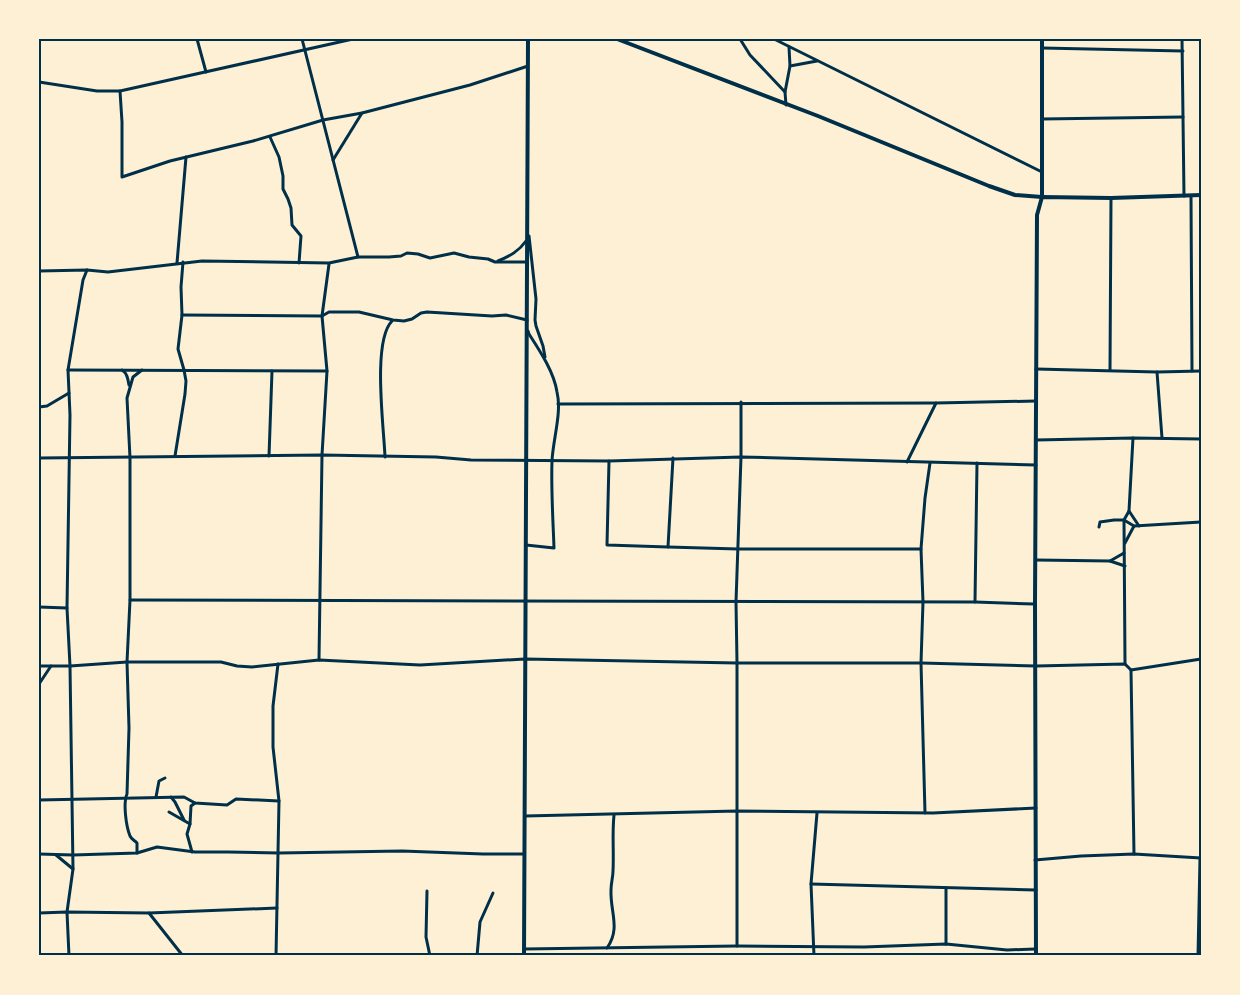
<svg xmlns="http://www.w3.org/2000/svg" width="1240" height="995" viewBox="0 0 1240 995" font-family="'Nunito Sans',sans-serif">
	<style>
		.lines { fill: none; stroke-linecap: round; stroke-linejoin: round }
		.minor { stroke: #003049; stroke-width: 3 }
		.tertiary { stroke: #003049; stroke-width: 4 }
		.secondary { stroke: #003049; stroke-width: 4 }
		.neatline { fill: none; stroke: #003049; stroke-width: 2 }
	</style>
	<rect width="100%" height="100%" fill="#fdf0d5"/>
	<g class="lines">
		<g class="minor">
			<polyline points="197,39 206,72"/>
			<polyline points="302,39 358,257"/>
			<polyline points="353,39 120,91 122,122 122,177 170,161 253,141 323,120 362,113 470,85 528,66"/>
			<polyline points="740,39 750,55 785,92 790,66 817,61"/>
			<polyline points="774,39 1042,172"/>
			<polyline points="1182,39 1184,196"/>
			<polyline points="789,47 790,66"/>
			<polyline points="1042,48 1183,51"/>
			<polyline points="39,82 97,91 120,91"/>
			<polyline points="785,92 786,105"/>
			<polyline points="1042,119 1183,117"/>
			<polyline points="270,137 279,157 283,176 283,189 288,199 291,208 292,225 301,236 299,263"/>
			<polyline points="333,160 362,113"/>
			<polyline points="1191,196 1192,371"/>
			<polyline points="529,236 536,299 535,320 536,326 543,346 545,357"/>
			<path d="M498 261C510 256 519 251 526 241"/>
			<polyline points="177,263 186,157"/>
			<polyline points="39,271 87,270 108,272 202,261 329,263 358,257 389,257 401,256 407,253 418,254 430,258 454,253 469,257 488,259 495,262 527,262"/>
			<polyline points="182,315 322,316 329,312 359,312 393,320 404,321 412,319 421,313 427,312 492,316 506,315 527,320 527,321"/>
			<polyline points="1036,369 1157,372 1201,371"/>
			<polyline points="68,370 327,371"/>
			<path d="M122 370C127 373 128 379 129 385"/>
			<polyline points="1110,370 1111,198"/>
			<polyline points="1157,372 1162,438"/>
			<polyline points="558,404 936,403 1036,401"/>
			<polyline points="39,407 47,406 69,393"/>
			<polyline points="1036,440 1133,438 1201,439"/>
			<polyline points="175,456 185,394 186,381 184,370 178,349 182,315 181,287 183,262"/>
			<polyline points="269,456 272,371"/>
			<path d="M385 457C384 428 372 341 392 321"/>
			<polyline points="39,458 322,455 436,457 471,460 609,461 741,457 1036,465"/>
			<polyline points="609,461 607,545 668,547 673,458"/>
			<polyline points="907,462 936,403"/>
			<polyline points="1129,511 1139,526"/>
			<polyline points="1099,527 1100,522 1114,520 1124,520 1134,526 1201,522"/>
			<polyline points="1125,543 1134,526"/>
			<path d="M526 545 554 548C553 519 551 490 552 461 553 439 562 413 557 392 554 372 540 351 529 334L528 331"/>
			<polyline points="668,547 738,549 921,549"/>
			<polyline points="1036,560 1110,561 1124,553"/>
			<polyline points="1110,561 1125,566"/>
			<polyline points="130,600 975,602 1034,604"/>
			<polyline points="975,602 977,463"/>
			<polyline points="39,607 67,608"/>
			<polyline points="319,660 322,455 327,371 322,316 329,264"/>
			<polyline points="1125,664 1124,520 1129,511 1133,438"/>
			<polyline points="39,666 70,666 127,662 221,662 237,666 252,667 319,660 420,665 525,659 737,663 921,663 1036,666 1125,664 1131,670 1201,659"/>
			<polyline points="1131,670 1134,854"/>
			<polyline points="39,684 51,666"/>
			<polyline points="156,797 159,781 165,778"/>
			<polyline points="171,797 175,802 184,820"/>
			<polyline points="39,800 184,797 195,803 227,805 236,799 279,801"/>
			<polyline points="169,812 190,824"/>
			<polyline points="925,813 921,663 923,602 921,549 925,498 930,463"/>
			<polyline points="525,816 737,811 933,813 1036,808"/>
			<polyline points="192,852 187,834 190,824 191,806 195,803"/>
			<path d="M137 853V843C134 840 132 840 130 836 126 826 123 803 127 794L129 728 127 662 130 600V458L127 398 133 377 142 370"/>
			<polyline points="39,854 73,855 137,853 157,847 195,852 228,852 279,853 402,851 483,854 524,854"/>
			<polyline points="56,855 73,869"/>
			<polyline points="1035,860 1081,856 1134,854 1201,858"/>
			<polyline points="811,884 1036,890"/>
			<polyline points="427,891 426,937 430,956"/>
			<polyline points="39,913 67,912 149,913 277,908"/>
			<polyline points="149,913 183,956"/>
			<polyline points="946,944 946,888"/>
			<polyline points="737,946 737,663 736,602 741,457 741,402"/>
			<path d="M607 948C621 928 610 912 611 890 611 883 613 877 613 871 614 852 612 834 614 815"/>
			<polyline points="524,949 737,946 864,947 946,944 1007,950 1035,949"/>
			<polyline points="69,956 67,912 73,869 70,666 67,608 70,415 68,370 83,280 87,270"/>
			<polyline points="276,956 279,801 273,747 273,706 278,664"/>
			<polyline points="477,956 480,922 493,893"/>
			<polyline points="814,956 811,884 817,813"/>
			<polyline points="1198,956 1200,858"/>
		</g>
		<g class="tertiary">
			<polyline points="617,39 818,116 989,186 1015,195 1042,197 1042,39"/>
			<polyline points="524,956 528,39"/>
		</g>
		<polyline class="secondary" points="1036,956 1035,604 1037,215 1042,197 1111,198 1201,195"/>
	</g>
	<rect width="1240" height="995" fill="none" stroke="#fdf0d5" stroke-width="81"/>
	<rect x="40" y="40" width="1160" height="914" class="neatline"/>
</svg>
